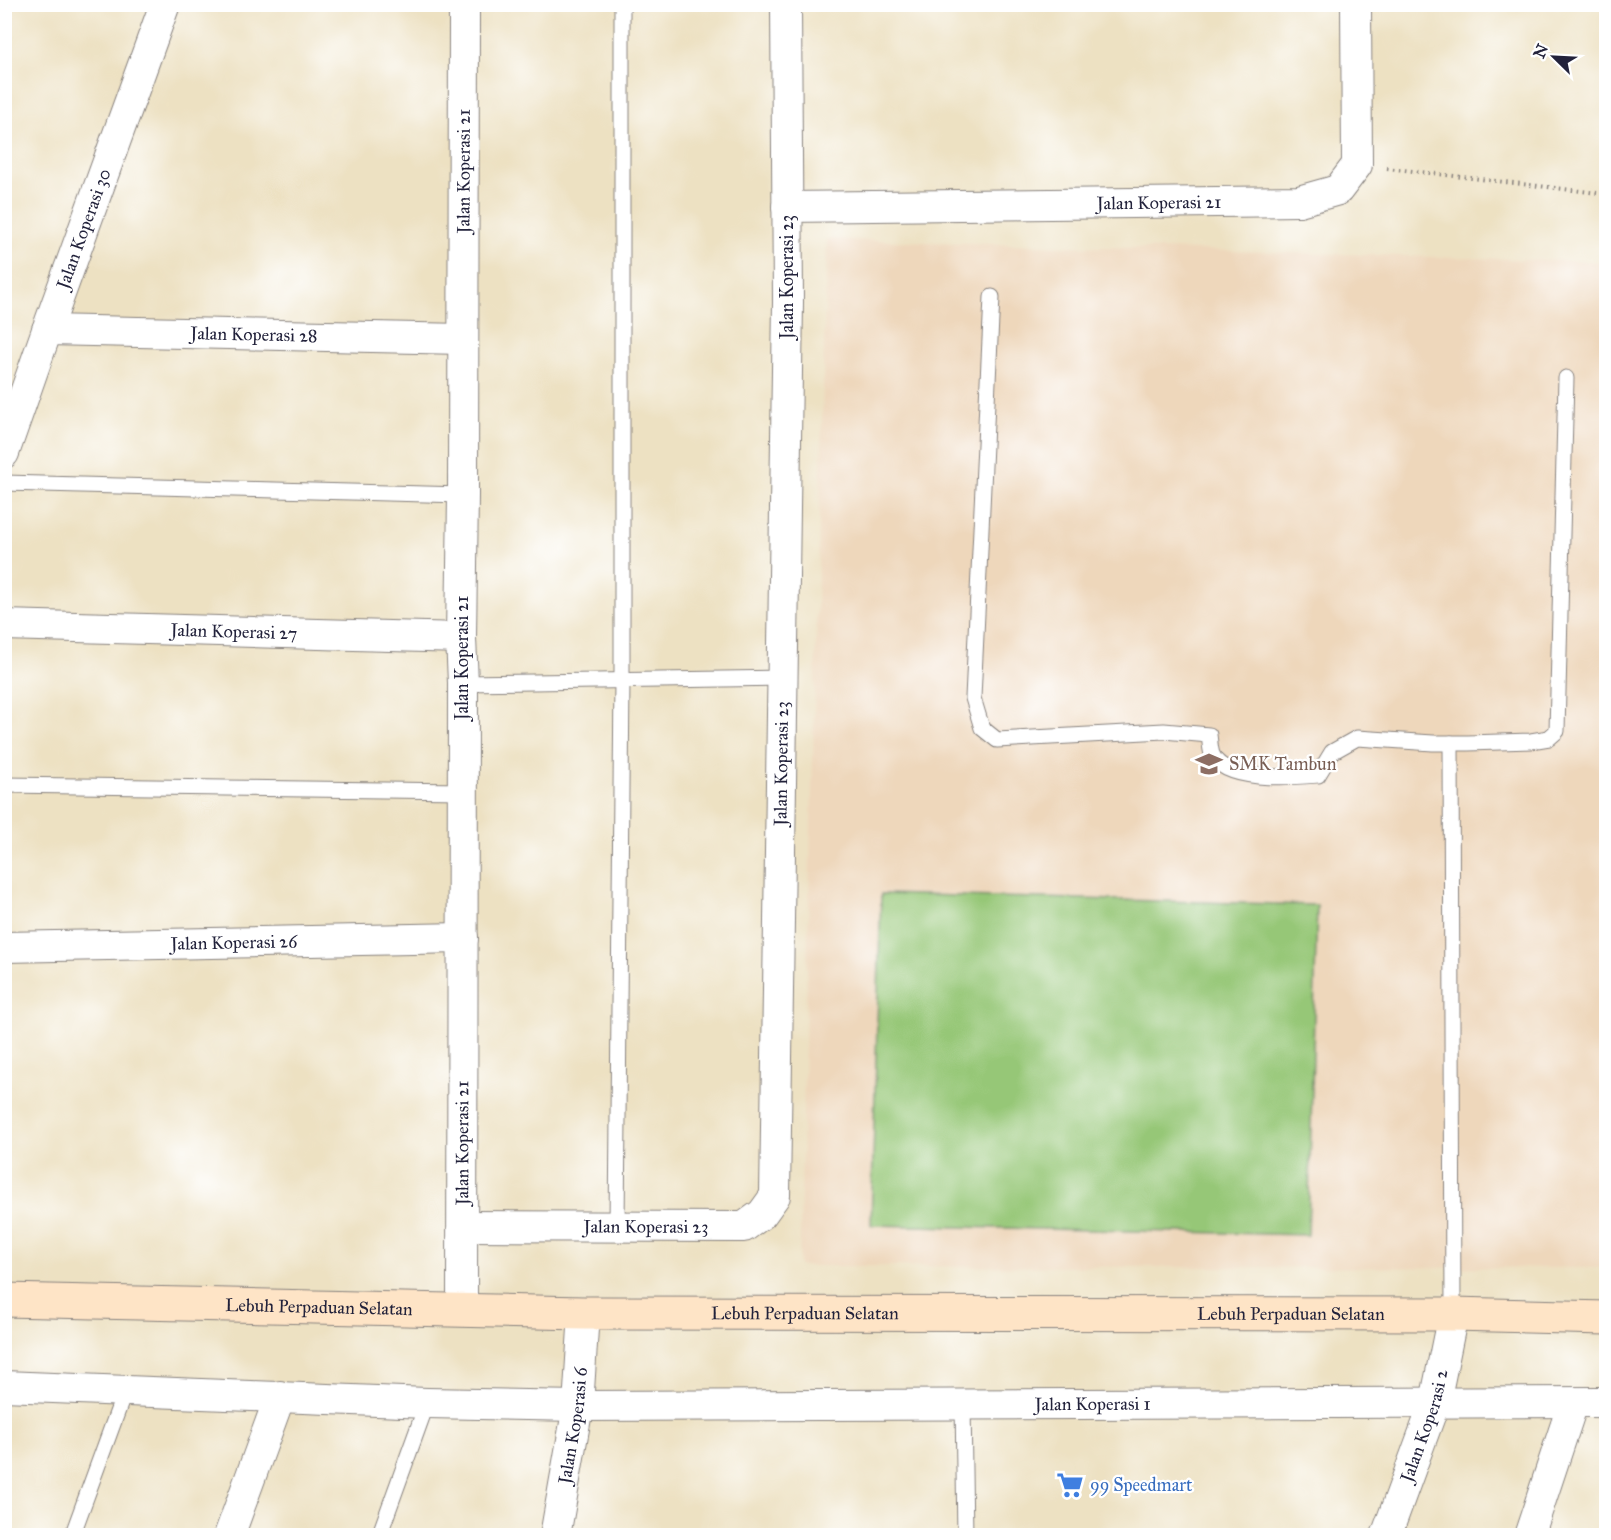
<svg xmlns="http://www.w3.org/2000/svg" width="1611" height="1540" viewBox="0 0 1611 1540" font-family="'IM FELL Great Primer',serif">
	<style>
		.built { fill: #eed7bb }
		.green { fill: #96c777; stroke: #5c7459; stroke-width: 1.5 }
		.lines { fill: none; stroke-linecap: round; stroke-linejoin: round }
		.lane-casing { stroke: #88827e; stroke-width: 17 }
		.street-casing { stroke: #88827e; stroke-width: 32 }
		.secondary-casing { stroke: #88827e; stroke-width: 35 }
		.path { stroke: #88827e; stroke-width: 4; stroke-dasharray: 1.5 4.5; stroke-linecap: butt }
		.lane { stroke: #fff; stroke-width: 15 }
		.street { stroke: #fff; stroke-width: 30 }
		.secondary { stroke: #fee4c6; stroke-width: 33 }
		.labels { text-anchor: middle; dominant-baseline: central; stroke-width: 4.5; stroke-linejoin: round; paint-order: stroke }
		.street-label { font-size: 18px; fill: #22223b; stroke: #fff }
		.education-label { font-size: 18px; fill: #785e54; stroke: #fff; text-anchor: start }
		.shop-label { font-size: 18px; fill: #366cbe; stroke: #fff; text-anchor: start }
	</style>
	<rect width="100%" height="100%" fill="#fff"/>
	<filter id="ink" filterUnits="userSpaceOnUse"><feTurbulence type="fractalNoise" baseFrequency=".0167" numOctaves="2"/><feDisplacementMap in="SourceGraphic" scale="12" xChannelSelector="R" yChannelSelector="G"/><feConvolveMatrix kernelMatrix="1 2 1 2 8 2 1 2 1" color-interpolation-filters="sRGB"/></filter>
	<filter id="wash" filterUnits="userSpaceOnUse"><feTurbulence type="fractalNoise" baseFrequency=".008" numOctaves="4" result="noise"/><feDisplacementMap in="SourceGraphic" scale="24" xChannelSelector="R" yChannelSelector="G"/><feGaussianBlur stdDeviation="1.35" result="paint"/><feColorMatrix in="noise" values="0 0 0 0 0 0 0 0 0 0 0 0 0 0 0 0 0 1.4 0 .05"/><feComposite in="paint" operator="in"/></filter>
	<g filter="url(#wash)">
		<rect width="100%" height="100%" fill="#ede1c2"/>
		<polygon class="built" points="827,239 1606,262 1606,1268 799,1266"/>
		<polygon class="green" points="881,894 1317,905 1308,1235 871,1225"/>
	</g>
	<g filter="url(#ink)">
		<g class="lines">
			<defs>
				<g id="lane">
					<path d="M992 297 973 698 982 728 997 740 1164 731 1209 735C1210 741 1210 748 1212 754 1224 783 1292 777 1318 775L1332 752 1357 738 1433 743H1468L1531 741 1549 738 1557 731 1566 378"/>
					<polyline points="4,483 463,495"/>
					<polyline points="463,683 782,678"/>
					<polyline points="1451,743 1453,1314"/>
					<polyline points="4,785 463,791"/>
					<polyline points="617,1227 622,679 622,4"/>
					<polyline points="963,1404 965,1536"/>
					<polyline points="72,1536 125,1391"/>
					<polyline points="379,1536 427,1403"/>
				</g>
				<g id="street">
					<path id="s1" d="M787 207 1299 201 1338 190 1357 165 1356 4"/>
					<path id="s2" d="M47 330 463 339"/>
					<path id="s3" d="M4 453 47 330 165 4"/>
					<path id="s4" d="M4 625 461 638"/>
					<path id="s5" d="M4 947 463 938"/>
					<path id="s6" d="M463 1226 744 1227 762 1214 775 1196 788 302 786 4"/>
					<path id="s7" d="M462 1311 463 683 461 638 463 495 464 4"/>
					<path id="s8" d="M4 1386 427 1403 578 1406 1606 1402"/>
					<polyline points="229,1536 280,1396"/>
					<path id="s9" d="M555 1536 578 1406 584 1313"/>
					<path id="s10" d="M1386 1536 1435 1402 1453 1314"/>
					<polyline points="1529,1536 1573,1403"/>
				</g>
				<g id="secondary">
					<path id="s11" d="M4 1300 584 1313 1453 1314 1606 1318"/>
				</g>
			</defs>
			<use href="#lane" class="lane-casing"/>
			<use href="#street" class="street-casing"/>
			<use href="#secondary" class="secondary-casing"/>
			<polyline class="path" points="1387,168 1606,194"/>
			<use href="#lane" class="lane"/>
			<use href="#street" class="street"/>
			<use href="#secondary" class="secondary"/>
		</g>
	</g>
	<defs>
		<symbol id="school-bare" viewBox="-9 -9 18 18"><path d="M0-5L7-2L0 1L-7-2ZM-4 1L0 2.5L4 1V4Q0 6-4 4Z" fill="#8d6e63" stroke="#fff" stroke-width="2.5" paint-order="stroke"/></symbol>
		<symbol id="supermarket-bare" viewBox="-9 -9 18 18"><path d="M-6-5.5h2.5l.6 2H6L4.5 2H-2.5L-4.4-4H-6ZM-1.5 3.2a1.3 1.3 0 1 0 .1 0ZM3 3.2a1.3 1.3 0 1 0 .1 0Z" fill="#3f7fe0" stroke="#fff" stroke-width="2.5" paint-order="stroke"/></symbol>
	</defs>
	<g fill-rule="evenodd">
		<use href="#school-bare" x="1190" y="745" width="38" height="38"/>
		<use href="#supermarket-bare" x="1051" y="1466" width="38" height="38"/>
	</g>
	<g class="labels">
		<g class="street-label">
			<text stroke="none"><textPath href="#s7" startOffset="1140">Jalan Koperasi 21</textPath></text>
			<text stroke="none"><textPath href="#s1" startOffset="372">Jalan Koperasi 21</textPath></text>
			<text stroke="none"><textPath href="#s3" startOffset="238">Jalan Koperasi 30</textPath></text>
			<text transform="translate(787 277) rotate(-90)">Jalan Koperasi 23</text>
			<text stroke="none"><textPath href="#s2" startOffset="207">Jalan Koperasi 28</textPath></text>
			<text stroke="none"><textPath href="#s4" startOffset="230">Jalan Koperasi 27</textPath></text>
			<text transform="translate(462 658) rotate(-90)">Jalan Koperasi 21</text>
			<text stroke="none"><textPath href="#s6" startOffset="758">Jalan Koperasi 23</textPath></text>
			<text stroke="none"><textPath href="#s5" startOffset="230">Jalan Koperasi 26</textPath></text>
			<text stroke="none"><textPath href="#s7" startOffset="168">Jalan Koperasi 21</textPath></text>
			<text stroke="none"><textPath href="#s6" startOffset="183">Jalan Koperasi 23</textPath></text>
			<text stroke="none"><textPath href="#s11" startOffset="315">Lebuh Perpaduan Selatan</textPath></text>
			<text stroke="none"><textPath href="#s11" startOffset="801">Lebuh Perpaduan Selatan</textPath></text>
			<text stroke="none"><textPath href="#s11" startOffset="1287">Lebuh Perpaduan Selatan</textPath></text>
			<text stroke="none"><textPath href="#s8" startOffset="1089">Jalan Koperasi 1</textPath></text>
			<text stroke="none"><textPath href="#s9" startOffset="112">Jalan Koperasi 6</textPath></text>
			<text stroke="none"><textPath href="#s10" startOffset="117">Jalan Koperasi 2</textPath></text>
		</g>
		<g class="education-label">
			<text x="1229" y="764">SMK Tambun</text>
		</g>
		<g class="shop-label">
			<text x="1090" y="1485">99 Speedmart</text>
		</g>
	</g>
	<rect width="1611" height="1540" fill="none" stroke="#fff" stroke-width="24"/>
	<g transform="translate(1554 57) rotate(294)" stroke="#ffffff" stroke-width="4.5" paint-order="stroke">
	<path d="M0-4.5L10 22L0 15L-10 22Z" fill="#22223b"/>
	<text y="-9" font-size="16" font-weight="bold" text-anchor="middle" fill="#22223b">N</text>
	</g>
</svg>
